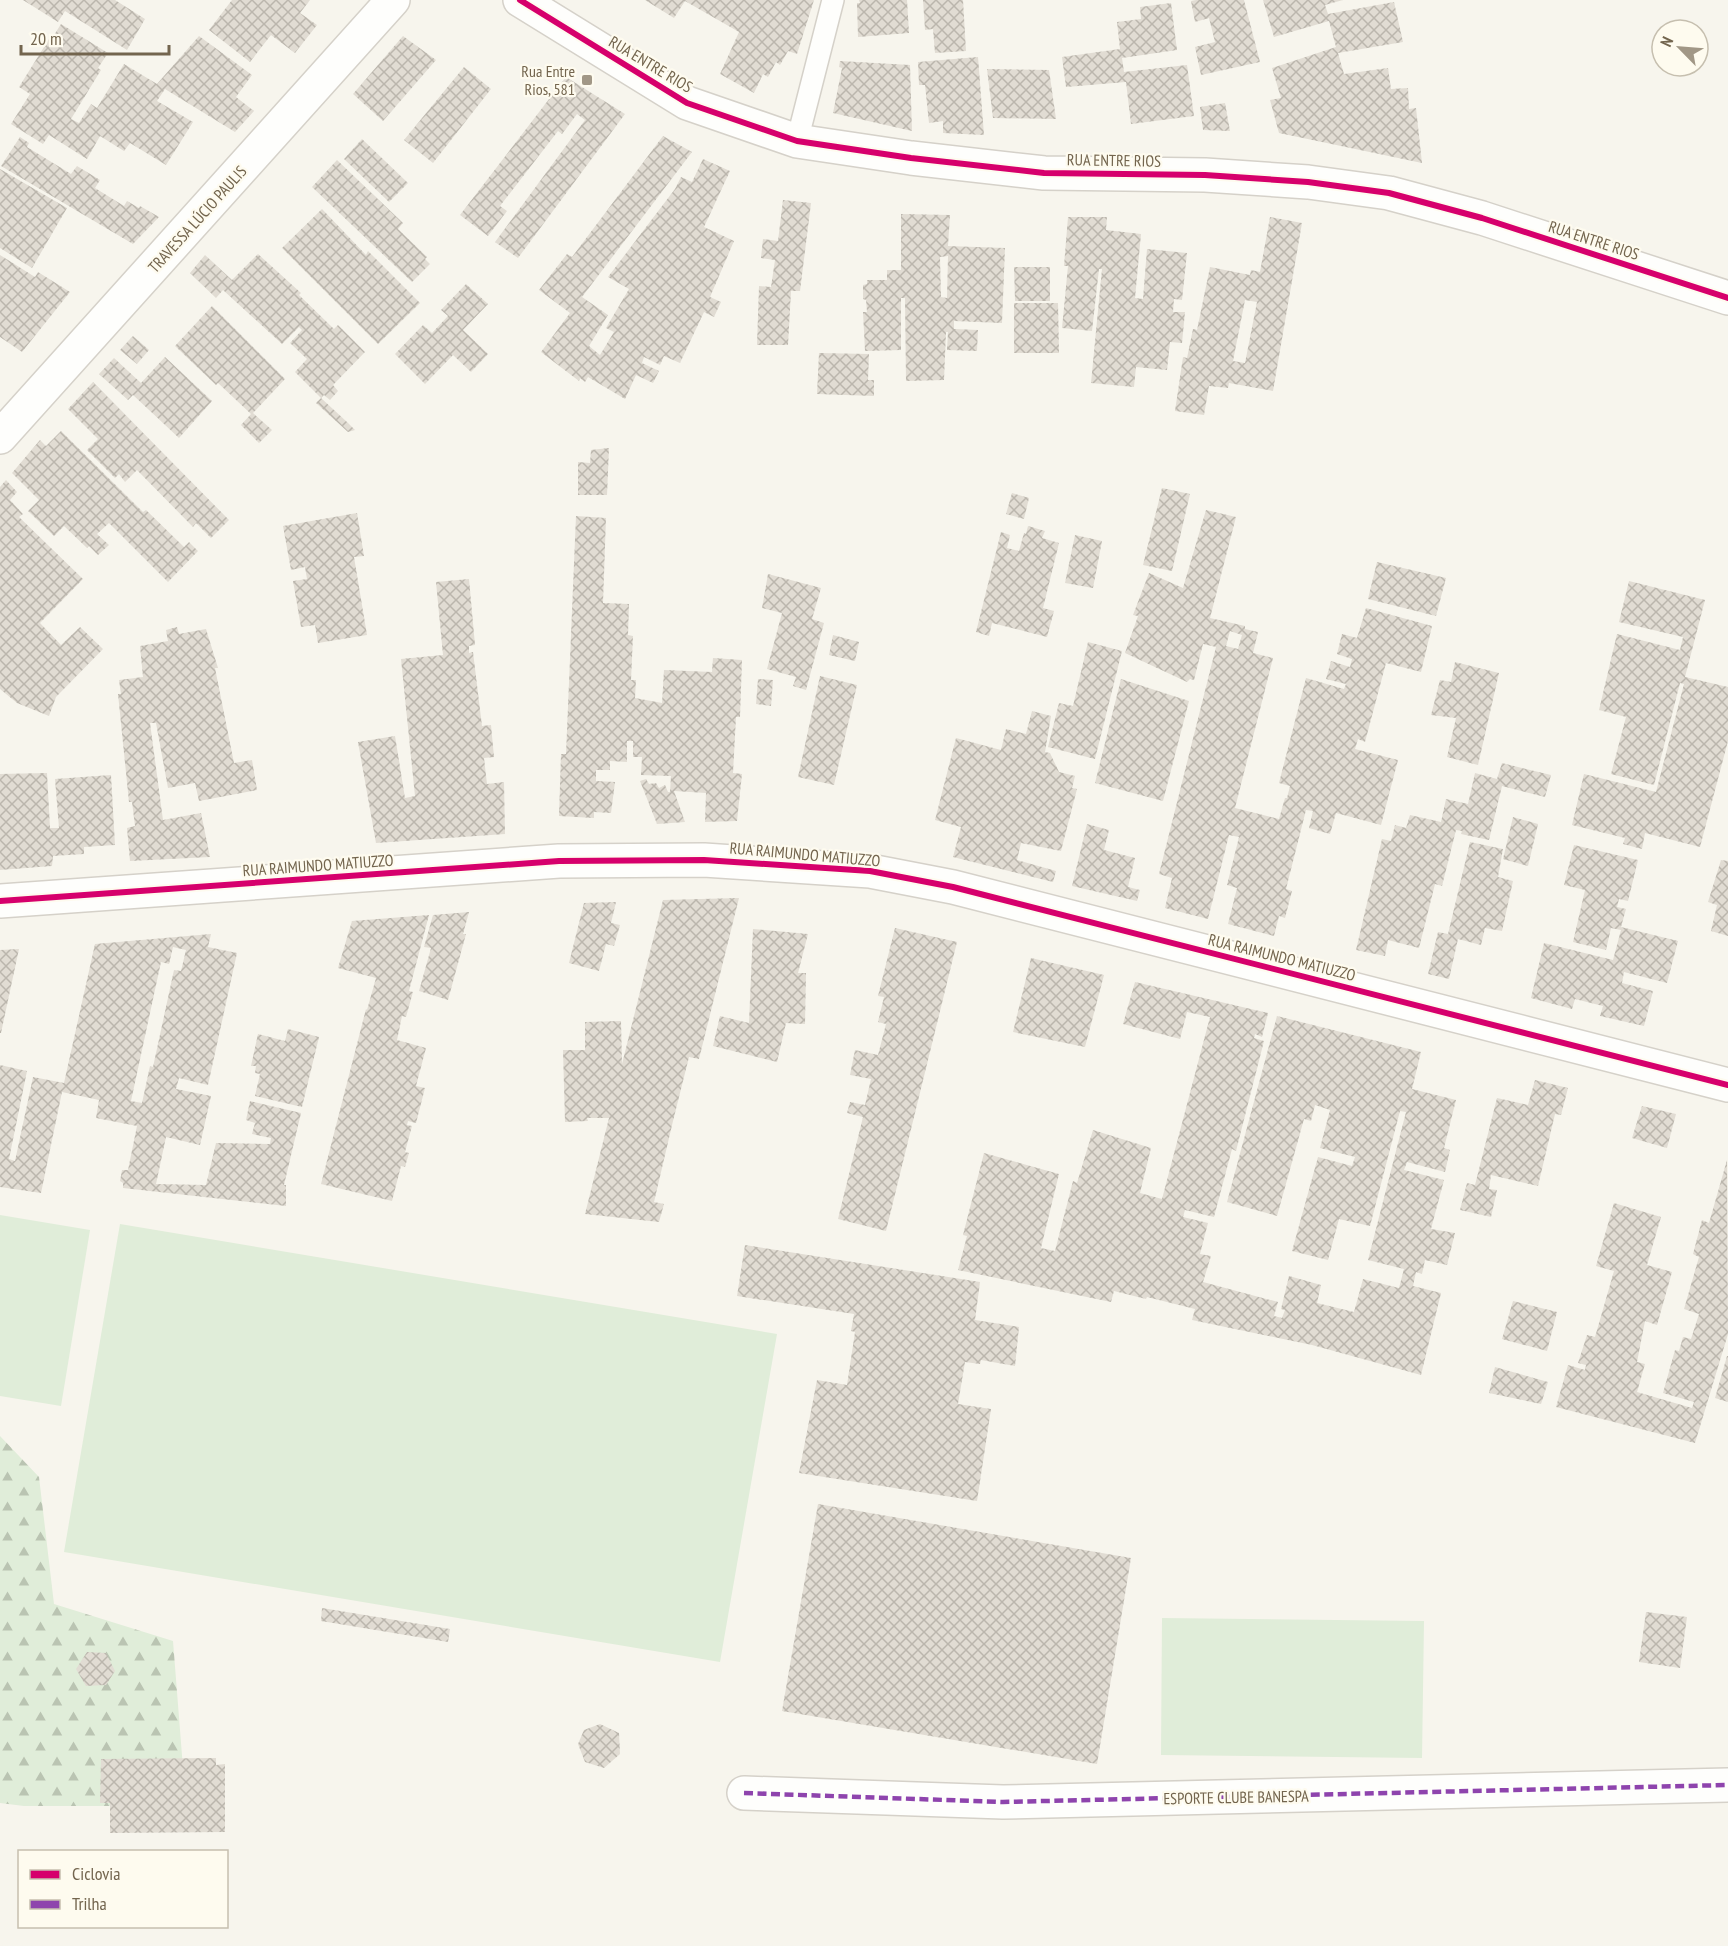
<svg xmlns="http://www.w3.org/2000/svg" width="1728" height="1946" viewBox="0 0 1728 1946" font-family="'PT Sans Narrow',sans-serif">
	<style>
		.forest { fill: url(#forest-firs) }
		.pitch { fill: #e0edd9 }
		.building { fill: url(#building-cross-hatch); fill-rule: evenodd }
		.lines { fill: none; stroke-linecap: round; stroke-linejoin: round }
		.service-casing { stroke: #d5d1c9; stroke-width: 24 }
		.minor-casing { stroke: #d5d1c9; stroke-width: 36 }
		.tertiary-casing { stroke: #d5d1c9; stroke-width: 36 }
		.service { stroke: #fefefc; stroke-width: 21 }
		.minor { stroke: #fefefc; stroke-width: 33 }
		.tertiary { stroke: #fefefc; stroke-width: 33 }
		.quiet { stroke: #8e44ad; stroke-width: 4.5; stroke-dasharray: 9 4.5; stroke-linecap: butt }
		.cycleway-casing { stroke: #fefbef; stroke-width: 10 }
		.cycleway { stroke: #d6006c; stroke-width: 6 }
		.poi-dot { fill: #a19786; stroke: #fefbef; stroke-width: 2 }
		.labels { text-anchor: middle; dominant-baseline: central; stroke-width: 4.5; stroke-linejoin: round; paint-order: stroke }
		.street-label { font-size: 16px; fill: #73654e; stroke: #fefbef }
		.poi-label { font-size: 16px; fill: #73654e; stroke: #fefbef; text-anchor: end }
	</style>
	<defs>
		<pattern id="forest-firs" width="22" height="20" patternUnits="userSpaceOnUse" patternTransform="scale(1.5)"><rect width="22" height="20" fill="#e0edd9"/><path d="M5 1l3.5 6h-7zM16 11l3.5 6h-7z" fill="#bac4b2"/></pattern>
		<pattern id="building-cross-hatch" width="8" height="8" patternUnits="userSpaceOnUse" patternTransform="scale(1.5)"><rect width="8" height="8" fill="#e1dcd3"/><path d="M0 0l8 8M0 8l8-8" fill="none" stroke="#bbb6ad"/></pattern>
	</defs>
	<rect width="100%" height="100%" fill="#f7f5ed"/>
	<polygon class="forest" points="0,1436 39,1477 54,1604 173,1641 186,1806 24,1806 0,1803"/>
	<g class="pitch">
		<polygon points="0,1215 90,1230 61,1406 0,1396"/>
		<polygon points="120,1224 777,1334 720,1662 64,1552"/>
		<polygon points="1162,1618 1424,1621 1422,1758 1161,1755"/>
	</g>
	<g class="building">
		<polygon points="23,0 115,0 145,19 127,50 65,11 58,22"/>
		<polygon points="232,0 310,0 300,13 317,25 295,53 271,35 250,62 209,30"/>
		<polygon points="645,0 814,0 797,54 788,51 780,65 776,62 768,77 763,74 754,93 720,74 739,32 685,1 674,18"/>
		<polygon points="859,0 907,0 909,33 858,37 857,3 860,3"/>
		<polygon points="923,0 963,0 966,51 935,53 933,29 925,30"/>
		<polygon points="1196,0 1244,0 1260,62 1201,75 1195,47 1215,42 1209,18 1195,22 1191,1"/>
		<polygon points="1263,0 1343,0 1325,5 1328,14 1394,2 1403,42 1338,53 1344,74 1388,68 1391,89 1408,88 1409,109 1416,108 1422,163 1279,133 1270,100 1281,98 1272,68 1336,47 1329,21 1274,37"/>
		<polygon points="1171,3 1177,50 1122,58 1124,72 1187,65 1194,116 1131,124 1126,82 1066,87 1062,57 1120,49 1117,22 1141,19 1140,7"/>
		<polygon points="61,24 108,53 98,68 101,70 71,119 79,123 91,104 97,108 124,64 157,84 199,36 252,75 236,97 254,111 235,132 165,89 157,101 193,122 166,165 130,143 124,151 100,136 87,159 49,135 43,144 11,124 30,94 19,87 49,39 51,40"/>
		<polygon points="403,36 436,60 383,121 353,94"/>
		<polygon points="978,57 984,135 943,133 943,121 929,123 925,85 919,85 918,62"/>
		<polygon points="840,61 910,65 912,131 833,113 842,68 839,67"/>
		<polygon points="464,67 491,89 433,163 404,140"/>
		<polygon points="987,69 1049,70 1056,119 993,118"/>
		<polygon points="566,77 625,114 518,258 495,242 585,120 577,114 562,134 558,131 500,206 507,211 488,236 460,215"/>
		<polygon points="1225,103 1230,131 1203,130 1200,107"/>
		<polygon points="663,136 692,152 582,297 608,315 589,346 600,355 614,332 606,328 629,289 608,277 675,189 681,177 692,182 703,159 730,171 704,227 734,241 710,297 721,302 714,317 704,312 680,363 664,356 660,365 644,357 642,363 659,371 653,383 636,375 625,399 588,377 585,382 580,378 579,381 541,352 570,313 539,290 567,254 572,257"/>
		<polygon points="20,137 29,143 27,147 71,174 77,166 100,180 95,188 124,206 127,201 139,208 140,206 159,217 133,244 1,166"/>
		<polygon points="362,139 408,183 389,202 344,159"/>
		<polygon points="337,160 403,223 398,229 427,257 425,259 430,264 412,282 312,187"/>
		<polygon points="0,169 67,208 32,268 0,248"/>
		<polygon points="783,200 811,203 800,291 791,291 788,345 757,345 759,286 771,287 775,260 761,258 763,239 778,241"/>
		<polygon points="322,209 366,255 368,251 420,303 378,344 282,248"/>
		<path d="M901 214 950 215 948 246 1005 248 1002 323 954 321V329L978 330 977 351 947 350 948 332H946L944 380 906 381 905 298H901V350L865 351 863 312H867L866 300 863 299V285L867 284V280H887V270H901ZM948 256 947 298 941 297 940 257Z"/>
		<polygon points="1068,217 1107,217 1106,230 1141,234 1135,298 1143,299 1147,249 1187,253 1182,300 1174,299 1173,312 1185,312 1182,343 1170,342 1167,370 1136,367 1134,387 1091,383 1102,269 1099,269 1092,331 1062,328 1068,266 1064,266"/>
		<path d="M1270 217 1302 223 1273 391 1229 383 1228 388 1209 386 1204 415 1175 411 1183 357 1187 358 1193 329 1197 330 1210 267 1250 275 1251 270 1260 272ZM1245 300 1257 302 1245 363 1233 361Z"/>
		<polygon points="258,254 301,293 299,295 334,329 338,325 365,352 333,385 338,391 330,400 324,395 321,398 295,372 307,359 290,343 302,330 299,327 282,344 223,290 216,298 190,273 205,255 232,280"/>
		<polygon points="0,255 35,277 38,272 70,292 22,352 0,337"/>
		<polygon points="1014,267 1050,267 1050,301 1015,301"/>
		<polygon points="466,284 488,304 463,330 488,354 471,372 453,355 425,384 395,354 423,325 432,333 448,316 441,310"/>
		<polygon points="1014,303 1058,303 1059,353 1014,353"/>
		<polygon points="212,306 285,379 253,413 272,430 259,443 241,425 251,414 218,383 216,385 175,346"/>
		<polygon points="133,336 149,350 137,364 120,350"/>
		<polygon points="819,353 869,354 868,380 874,380 874,396 817,394"/>
		<polygon points="165,357 212,401 179,438 133,395 128,400 99,374 114,358 141,383"/>
		<polygon points="93,382 229,520 211,538 196,523 193,527 137,470 125,482 119,474 115,478 87,450 98,439 68,409"/>
		<polygon points="321,398 347,422 355,430 348,432 316,403"/>
		<polygon points="61,431 143,512 146,510 184,547 189,542 198,551 168,582 109,523 97,534 109,545 98,555 89,546 87,548 64,526 54,536 28,511 39,500 12,473 40,440 46,446"/>
		<polygon points="609,448 607,495 578,495 578,462 590,463 591,450"/>
		<polygon points="6,480 17,492 10,500 23,514 19,517 83,579 40,623 61,645 80,627 103,649 56,697 49,716 17,703 0,689 0,487"/>
		<polygon points="1162,488 1190,494 1172,571 1143,565"/>
		<polygon points="1012,493 1029,498 1024,519 1006,514"/>
		<path d="M1206 510 1236 517 1210 618 1245 626V629L1258 632 1253 653 1273 658 1235 808 1279 819 1285 798H1287L1290 786 1279 783 1306 678 1344 689 1346 684 1326 679 1331 661 1350 667 1352 659 1337 654 1342 634 1357 638 1366 608 1432 626 1421 672 1386 663 1365 742 1358 739 1355 749 1398 760 1381 825 1336 813 1330 834 1309 828 1313 811 1306 810 1286 889 1292 891 1285 918 1279 916 1274 936 1228 924 1237 888 1227 885 1239 837 1229 835 1208 919 1165 908 1172 878 1159 874 1216 647 1203 644 1194 680 1190 679 1187 682 1125 653 1138 616 1133 615 1149 573 1183 588ZM1230 631 1242 635 1238 649 1226 646Z"/>
		<polygon points="357,513 364,556 354,557 367,635 318,643 315,625 301,627 293,581 307,579 305,567 291,570 283,526"/>
		<polygon points="576,516 606,518 603,603 629,604 628,635 633,636 631,680 636,680 635,698 662,703 664,670 712,672 713,658 742,660 740,717 736,717 733,773 742,774 737,821 705,822 706,793 674,791 685,822 657,824 640,781 646,779 649,784 656,783 659,788 665,785 668,792 670,792 671,776 641,775 642,757 633,757 633,741 627,741 627,762 610,761 610,770 596,770 596,781 615,782 611,813 594,812 594,818 559,816 561,754 566,754"/>
		<polygon points="1028,526 1045,531 1042,538 1059,543 1043,608 1054,611 1047,637 992,623 989,636 976,632 1001,532 1010,535 1007,548 1019,551 1024,533 1026,534"/>
		<polygon points="1075,535 1102,541 1093,588 1065,583"/>
		<polygon points="1377,562 1446,578 1436,616 1368,599"/>
		<polygon points="768,574 821,588 812,619 824,623 806,690 793,686 796,677 767,669 782,613 762,608"/>
		<polygon points="469,579 475,645 469,646 469,653 473,652 482,726 491,725 494,757 484,758 487,784 504,782 505,834 376,843 358,742 395,736 405,798 415,796 401,659 443,655 436,582"/>
		<polygon points="1629,581 1705,600 1685,677 1728,687 1728,741 1700,847 1645,833 1642,849 1623,844 1625,838 1572,825 1584,774 1656,792 1684,684 1680,683 1654,785 1611,774 1626,717 1599,710 1617,634 1680,650 1683,637 1619,622"/>
		<polygon points="177,627 179,634 206,629 218,668 215,668 234,763 252,760 257,790 199,801 195,783 168,788 156,723 150,723 163,820 201,813 210,857 130,861 127,828 135,826 132,802 129,802 118,694 121,694 119,680 143,677 140,646 168,641 166,630"/>
		<polygon points="833,635 859,642 855,661 829,655"/>
		<polygon points="1088,642 1122,651 1095,759 1048,747 1059,703 1073,706"/>
		<polygon points="1455,662 1499,673 1478,765 1447,757 1456,718 1431,715 1440,680 1451,682"/>
		<polygon points="820,676 857,685 834,785 798,777"/>
		<polygon points="758,679 773,680 771,706 756,704"/>
		<polygon points="1121,679 1189,701 1163,801 1095,783"/>
		<polygon points="1032,711 1051,716 1045,752 1050,753 1059,772 1075,776 1072,788 1077,789 1061,851 1021,843 1017,860 1056,871 1053,882 953,857 961,827 935,820 956,738 1001,750 1006,729 1026,734"/>
		<polygon points="1502,763 1551,775 1545,797 1502,786 1489,840 1461,834 1462,831 1456,830 1442,886 1435,884 1419,948 1388,940 1385,956 1356,950 1382,839 1391,841 1395,825 1406,828 1410,815 1441,822 1446,799 1468,804 1475,773 1497,779"/>
		<polygon points="47,773 50,828 59,828 55,779 111,775 115,845 84,847 84,854 53,856 52,866 0,870 0,774"/>
		<polygon points="1513,817 1538,824 1528,866 1503,859"/>
		<polygon points="1087,824 1109,830 1104,850 1135,858 1128,887 1140,890 1137,901 1072,886"/>
		<polygon points="1470,842 1503,849 1498,877 1513,881 1502,931 1485,928 1481,945 1458,939 1449,979 1428,974 1438,932 1448,934"/>
		<polygon points="1574,845 1638,860 1628,901 1619,899 1617,907 1626,909 1621,927 1678,941 1667,983 1624,972 1622,983 1653,991 1644,1026 1600,1016 1603,1006 1575,999 1572,1009 1531,998 1544,943 1613,960 1621,930 1611,928 1606,950 1573,942 1585,890 1564,885"/>
		<polygon points="1721,860 1728,861 1728,936 1711,931 1717,905 1708,902"/>
		<polygon points="739,898 699,1059 689,1057 673,1121 654,1202 664,1204 659,1222 585,1214 609,1118 587,1118 588,1121 565,1122 563,1050 585,1050 585,1022 621,1021 622,1064 663,900"/>
		<polygon points="616,902 611,923 620,925 614,946 606,944 599,971 569,963 584,903"/>
		<polygon points="469,912 463,934 466,934 448,1000 419,991 431,948 424,947 433,915"/>
		<polygon points="429,915 409,991 413,992 406,1017 402,1016 397,1040 426,1048 416,1086 425,1088 416,1123 408,1121 407,1125 412,1126 405,1152 409,1153 405,1167 401,1166 392,1201 321,1184 366,1009 367,1010 376,978 338,968 352,921"/>
		<polygon points="895,928 957,942 886,1231 838,1219 863,1117 847,1113 850,1102 865,1105 871,1079 850,1075 855,1050 878,1055 886,1024 878,1022 884,997 878,996"/>
		<polygon points="753,929 808,934 798,973 806,973 805,1024 786,1023 777,1062 713,1046 720,1016 749,1023"/>
		<path d="M211 934 208 947 237 953 208 1085 179 1078 176 1089 211 1096 200 1145 166 1137 156 1184 206 1185 216 1143 270 1144 271 1138 252 1134 255 1123 246 1120 250 1101 301 1113 284 1185H286V1206L123 1188V1183L120 1181 122 1170H128L137 1126 96 1118 99 1100 62 1092 41 1193 0 1187V1065L27 1071 9 1159 15 1161 33 1077 64 1083 95 944ZM173 947 186 950 181 971 174 970 153 1067 150 1066 142 1103 131 1101 161 962 169 964Z"/>
		<polygon points="19,949 1,1033 0,1033 0,950"/>
		<polygon points="1031,958 1104,975 1085,1047 1013,1032"/>
		<polygon points="1135,982 1268,1013 1262,1037 1255,1034 1254,1038 1264,1041 1236,1151 1232,1149 1214,1217 1185,1210 1183,1217 1208,1223 1200,1254 1211,1256 1203,1282 1278,1302 1274,1316 1282,1318 1285,1310 1281,1309 1289,1276 1321,1285 1317,1303 1354,1312 1363,1279 1399,1288 1404,1269 1368,1260 1406,1112 1400,1111 1370,1226 1339,1219 1328,1260 1292,1251 1318,1157 1352,1166 1355,1157 1320,1148 1330,1110 1315,1105 1311,1121 1304,1119 1277,1216 1227,1202 1277,1016 1421,1052 1412,1089 1456,1100 1444,1148 1450,1150 1445,1172 1407,1162 1404,1170 1444,1180 1431,1229 1455,1233 1447,1265 1425,1260 1422,1274 1416,1272 1413,1286 1441,1293 1421,1375 1312,1345 1192,1320 1195,1309 1147,1297 1146,1299 1114,1291 1111,1302 958,1270 967,1236 963,1235 984,1153 1059,1174 1041,1248 1055,1251 1073,1181 1077,1183 1093,1130 1151,1148 1140,1193 1162,1199 1210,1017 1187,1012 1180,1039 1123,1024"/>
		<polygon points="288,1029 319,1037 302,1107 255,1096 260,1074 255,1073 256,1066 251,1066 258,1034 285,1041"/>
		<polygon points="1535,1080 1568,1088 1561,1115 1555,1114 1538,1186 1491,1175 1489,1189 1497,1190 1491,1217 1460,1210 1467,1183 1475,1185 1497,1098 1528,1105"/>
		<polygon points="1642,1106 1676,1114 1667,1148 1632,1138"/>
		<polygon points="1727,1160 1728,1334 1695,1443 1556,1407 1568,1365 1585,1370 1586,1365 1578,1363 1587,1335 1595,1337 1614,1271 1596,1266 1614,1203 1661,1217 1647,1265 1672,1272 1657,1325 1645,1321 1637,1362 1645,1364 1637,1392 1692,1408 1694,1402 1663,1393 1675,1350 1679,1351 1683,1337 1691,1339 1699,1314 1684,1309 1699,1257 1693,1254 1702,1220 1709,1223"/>
		<polygon points="745,1245 980,1282 975,1320 1019,1327 1015,1366 981,1360 980,1364 965,1362 958,1404 991,1409 977,1501 799,1473 817,1380 847,1385 855,1332 851,1331 854,1314 737,1296"/>
		<polygon points="1513,1301 1557,1312 1547,1351 1502,1339"/>
		<polygon points="1727,1356 1728,1356 1728,1402 1715,1398"/>
		<polygon points="1495,1367 1548,1382 1541,1404 1489,1393"/>
		<polygon points="818,1504 1131,1558 1097,1764 782,1711"/>
		<polygon points="322,1608 450,1629 448,1642 321,1621"/>
		<polygon points="1646,1612 1687,1617 1680,1668 1639,1662"/>
		<polygon points="87,1652 106,1653 115,1671 106,1685 86,1686 76,1669"/>
		<polygon points="600,1724 619,1733 620,1754 604,1768 585,1762 578,1744 584,1730"/>
		<polygon points="216,1758 216,1765 225,1764 225,1832 110,1833 110,1803 100,1803 101,1759"/>
	</g>
	<g class="lines">
		<defs>
			<polyline id="service" points="797,141 833,0"/>
			<g id="minor">
				<polyline points="0,437 393,0"/>
				<polyline points="0,901 559,861 704,860 870,871 953,887 1728,1085"/>
				<polyline points="744,1793 1003,1802 1728,1785"/>
			</g>
			<polyline id="tertiary" points="520,0 687,103 797,141 911,158 1044,173 1205,175 1308,182 1389,193 1482,218 1728,298"/>
		</defs>
		<use href="#service" class="service-casing"/>
		<use href="#minor" class="minor-casing"/>
		<use href="#tertiary" class="tertiary-casing"/>
		<use href="#service" class="service"/>
		<use href="#minor" class="minor"/>
		<use href="#tertiary" class="tertiary"/>
		<polyline class="quiet" points="744,1793 1003,1802 1728,1785"/>
		<defs>
			<g id="cycleway">
				<polyline points="520,0 687,103 797,141 911,158 1044,173 1205,175 1308,182 1389,193 1482,218 1728,298"/>
				<polyline points="0,901 559,861 704,860 870,871 953,887 1728,1085"/>
			</g>
		</defs>
		<use href="#cycleway" class="cycleway-casing"/>
		<use href="#cycleway" class="cycleway"/>
	</g>
	<rect class="poi-dot" x="581" y="74" width="12" height="12" rx="3"/>
	<g class="labels">
		<g class="street-label">
			<text transform="translate(651 64) rotate(31)">RUA ENTRE RIOS</text>
			<text transform="translate(1114 160) rotate(1)">RUA ENTRE RIOS</text>
			<text transform="translate(197 219) rotate(-48)">TRAVESSA LÚCIO PAULIS</text>
			<text transform="translate(1594 240) rotate(18)">RUA ENTRE RIOS</text>
			<text transform="translate(805 854) rotate(5)">RUA RAIMUNDO MATIUZZO</text>
			<text transform="translate(318 865) rotate(-4)">RUA RAIMUNDO MATIUZZO</text>
			<text transform="translate(1282 957) rotate(14)">RUA RAIMUNDO MATIUZZO</text>
			<text transform="translate(1236 1797) rotate(-1)">ESPORTE CLUBE BANESPA</text>
		</g>
		<g class="poi-label">
			<text x="575" y="71">Rua Entre<tspan x="575" dy="18">Rios, 581</tspan></text>
		</g>
	</g>
	<rect x="18" y="1850" width="210" height="78" fill="#fefbef" stroke="#c6bfaf" stroke-width="1.5"/>
	<rect x="30" y="1870" width="30" height="9" fill="#d6006c" stroke="#c6bfaf" stroke-width="1.5"/>
	<text x="72" y="1880" font-size="18" fill="#73654e">Ciclovia</text>
	<rect x="30" y="1900" width="30" height="9" fill="#8e44ad" stroke="#c6bfaf" stroke-width="1.5"/>
	<text x="72" y="1910" font-size="18" fill="#73654e">Trilha</text>
	<g transform="translate(1680 48) rotate(295)"><circle r="28" fill="#fefbef" stroke="#c6bfaf" stroke-width="1.5"/>
	<path d="M0-4.5L10 22L0 15L-10 22Z" fill="#a19786"/>
	<text y="-9" font-size="16" font-weight="bold" text-anchor="middle" fill="#73654e">N</text>
	</g>
	<path d="M21 45v9h148v-9" fill="none" stroke="#73654e" stroke-width="3"/>
	<text x="30" y="45" font-size="18" fill="#73654e" stroke="#fefbef" stroke-width="4.5" paint-order="stroke">20 m</text>
</svg>
